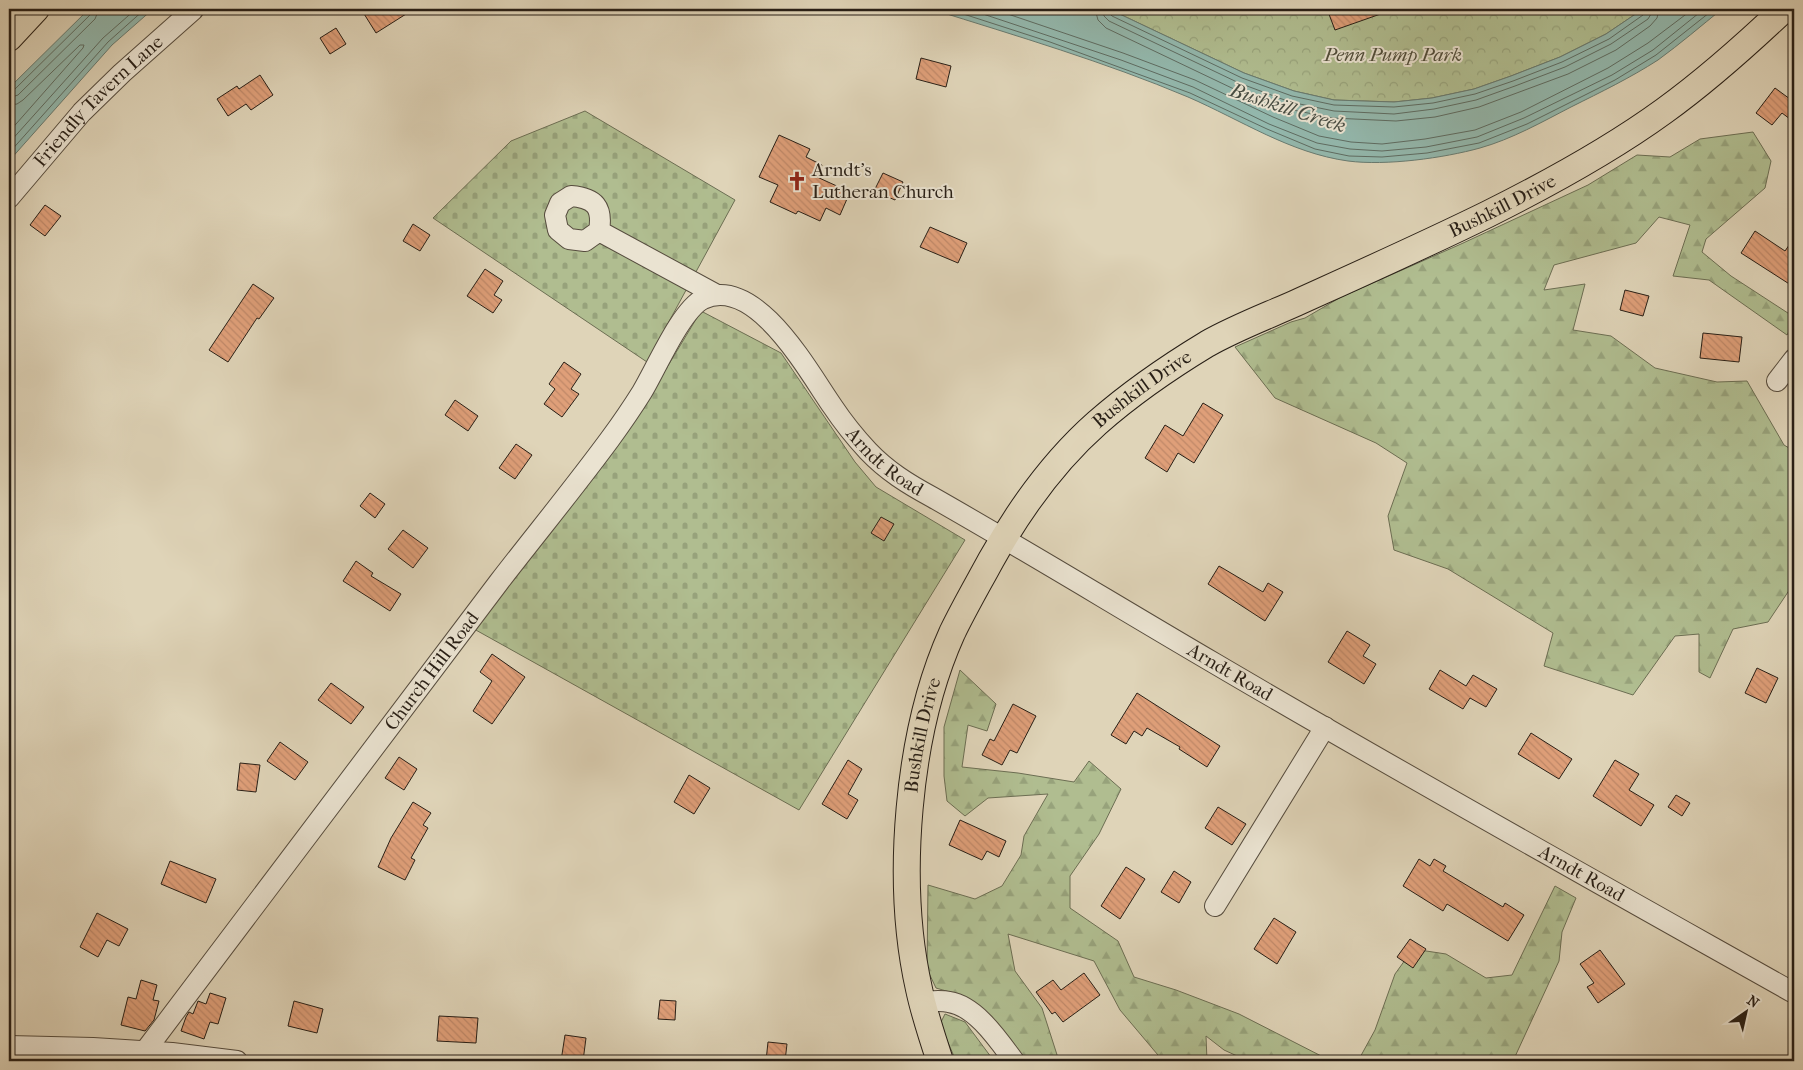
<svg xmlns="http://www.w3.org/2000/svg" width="1803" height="1070" viewBox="0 0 1803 1070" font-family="'IM FELL French Canon',serif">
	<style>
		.forest { fill: url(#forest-firs); stroke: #6c6e53 }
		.cemetery { fill: url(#cemetery-stones); stroke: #6c6e53 }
		.park { fill: url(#park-crowns); stroke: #6c6e53 }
		.water { fill: #93b8ad; stroke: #687b71 }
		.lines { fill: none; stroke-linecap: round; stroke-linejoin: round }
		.shore { stroke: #5e6c62; stroke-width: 1 }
		.building { fill: url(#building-back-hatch); stroke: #281f16 }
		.minor-casing { stroke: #564c3e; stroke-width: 22 }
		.major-casing { stroke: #281f16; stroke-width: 28 }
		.minor { stroke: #eae3d1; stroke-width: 20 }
		.major { stroke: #dfd4b8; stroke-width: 26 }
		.labels { text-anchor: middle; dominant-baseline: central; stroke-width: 4; stroke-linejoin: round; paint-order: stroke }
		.park-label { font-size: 19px; font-style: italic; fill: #514e3b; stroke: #eae3d1 }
		.street-label { font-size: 19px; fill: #281f16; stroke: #eae3d1 }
		.poi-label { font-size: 19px; fill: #281f16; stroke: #eae3d1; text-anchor: start }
		.water-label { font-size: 20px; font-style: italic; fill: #484d43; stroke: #eae3d1 }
	</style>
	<defs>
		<pattern id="forest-firs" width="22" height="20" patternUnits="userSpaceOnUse" patternTransform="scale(1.25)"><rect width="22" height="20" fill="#b0bd90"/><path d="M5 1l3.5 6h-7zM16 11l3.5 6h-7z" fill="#97a27b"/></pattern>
		<pattern id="cemetery-stones" width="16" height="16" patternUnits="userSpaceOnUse" patternTransform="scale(1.25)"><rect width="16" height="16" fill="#b0bd90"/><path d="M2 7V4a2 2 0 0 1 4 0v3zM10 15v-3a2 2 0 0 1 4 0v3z" fill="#97a27b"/></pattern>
		<pattern id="park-crowns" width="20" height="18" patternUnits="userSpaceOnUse" patternTransform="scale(1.25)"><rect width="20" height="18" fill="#b0bd90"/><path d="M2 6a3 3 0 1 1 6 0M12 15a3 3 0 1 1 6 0" fill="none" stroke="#97a27b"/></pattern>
		<pattern id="building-back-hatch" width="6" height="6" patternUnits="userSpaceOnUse" patternTransform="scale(1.25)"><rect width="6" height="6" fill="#df9f79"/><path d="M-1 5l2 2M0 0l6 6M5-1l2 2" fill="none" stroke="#bf8868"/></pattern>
	</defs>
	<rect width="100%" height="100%" fill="#dfd4b8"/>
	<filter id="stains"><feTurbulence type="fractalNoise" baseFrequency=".004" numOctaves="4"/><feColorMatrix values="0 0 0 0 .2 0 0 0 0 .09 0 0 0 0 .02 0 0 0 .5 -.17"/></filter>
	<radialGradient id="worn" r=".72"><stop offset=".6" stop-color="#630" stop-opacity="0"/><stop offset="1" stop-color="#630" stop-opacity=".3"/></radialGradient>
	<g class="forest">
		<polygon points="1753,132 1771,161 1765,188 1706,239 1702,252 1731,276 1794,317 1794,322 1787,335 1709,280 1673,276 1690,225 1659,217 1636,243 1554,265 1544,290 1585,284 1573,330 1611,336 1655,368 1717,382 1747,381 1784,445 1794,451 1794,583 1768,622 1733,629 1710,678 1699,672 1699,634 1675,636 1633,695 1544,666 1553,633 1448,569 1394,550 1388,516 1407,463 1376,443 1275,398 1235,347 1291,322 1305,318 1341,297 1461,244 1588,185 1637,155 1670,157 1700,139"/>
		<polygon points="960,670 996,704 987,731 968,725 962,767 1018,773 1074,782 1089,761 1121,789 1099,834 1070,876 1070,908 1118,941 1134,977 1176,990 1239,1014 1331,1061 1248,1061 1224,1050 1206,1036 1207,1061 1163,1061 1120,1010 1094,961 1008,934 1015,971 1042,1008 1059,1061 1025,1061 987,1014 953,993 936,988 927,969 928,885 975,899 1002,886 1021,855 1024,836 1048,794 988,798 965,816 947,801 944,776 944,727"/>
		<polygon points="1555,886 1576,898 1562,932 1559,961 1513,1061 1358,1061 1375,1030 1395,974 1413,949 1446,954 1486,978 1512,975"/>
		<polygon points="945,1014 965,1022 994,1061 956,1061 940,1024"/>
	</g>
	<g class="cemetery">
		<polygon points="585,111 735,200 647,362 433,218 511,141"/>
		<polygon points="701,311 781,353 855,462 876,487 965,540 799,810 474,629 637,417"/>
	</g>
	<g class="park">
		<polygon points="1109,9 1643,9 1606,34 1560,57 1511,76 1474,89 1432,98 1394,102 1334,100 1294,91 1244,73"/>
		<polygon points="9,1053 88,1056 90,1061 9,1061"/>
	</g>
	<g class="water">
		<polygon points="89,9 153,9 112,45 9,161 9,88"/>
		<path d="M931 9H1109L1244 73 1294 91 1334 100 1394 102 1432 98 1474 89 1511 76 1560 57 1606 34 1643 9H1722C1701 26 1680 44 1658 60 1630 78 1601 92 1571 107 1542 122 1512 139 1480 148 1444 158 1386 166 1348 161 1290 153 1241 120 1188 97 1105 62 1017 36 931 9Z"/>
	</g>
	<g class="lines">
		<g class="shore">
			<polyline points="948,9 1050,42 1190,93 1267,129 1315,149 1349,156 1382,157 1427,153 1479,143 1527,124 1615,80 1656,55 1714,9"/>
			<polyline points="968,9 1121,60 1193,87 1269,124 1317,143 1350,149 1382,151 1426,147 1477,137 1524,118 1612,75 1653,50 1704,9"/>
			<polyline points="993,9 1123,53 1195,80 1273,117 1319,136 1351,142 1382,144 1425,139 1475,130 1521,112 1608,68 1648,43 1693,9"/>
			<polyline points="1095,9 1098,20 1106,28 1236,90 1288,109 1333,118 1396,121 1435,117 1479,107 1568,74 1616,50 1650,26 1657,18 1659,9"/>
			<polyline points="1103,9 1104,16 1109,21 1239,83 1290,102 1334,111 1394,114 1434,109 1476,100 1515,86 1565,67 1611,44 1648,19 1651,14 1651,9"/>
			<polyline points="1109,9 1109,13 1112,16 1242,78 1292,96 1334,105 1394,107 1433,103 1475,94 1513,81 1562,62 1609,39 1643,15 1645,9"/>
			<polyline points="9,92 14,90 91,14 92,9"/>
			<polyline points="9,98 18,95 95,19 99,9"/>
			<polyline points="9,105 17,104 23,100 80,45 84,45 83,48 9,132"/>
			<polyline points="9,143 103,38 136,9"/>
			<polyline points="9,153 108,42 145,9"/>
		</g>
	</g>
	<g class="building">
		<polygon points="361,9 414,9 376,33"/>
		<polygon points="1327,9 1389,9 1389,11 1335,30"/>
		<polygon points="336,28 346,44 330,54 320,38"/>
		<polygon points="921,58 951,66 946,87 916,79"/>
		<polygon points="260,75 273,95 251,110 246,104 228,116 217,99 237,86 239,89"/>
		<polygon points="1775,88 1794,102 1794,122 1782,113 1772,125 1756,113"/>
		<polygon points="779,135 810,149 806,157 822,165 817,177 850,192 840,215 826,208 820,221 798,211 796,214 770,202 778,185 759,177"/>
		<polygon points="883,173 903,182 895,200 874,191"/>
		<polygon points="45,205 61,216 45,236 30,225"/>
		<polygon points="413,224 430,235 420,251 403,241"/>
		<polygon points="930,227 967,243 958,263 920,247"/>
		<polygon points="1755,231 1785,251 1794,238 1794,287 1741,253"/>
		<polygon points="485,269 503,281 494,295 502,300 493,313 467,296"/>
		<polygon points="253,284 274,298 259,319 257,318 228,362 209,350"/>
		<polygon points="1625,290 1649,296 1643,316 1620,310"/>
		<polygon points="1703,333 1742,337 1739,362 1700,358"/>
		<polygon points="564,362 581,374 571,389 579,394 562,417 544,404 555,389 549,384"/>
		<polygon points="455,400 478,416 468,431 445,415"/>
		<polygon points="1203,403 1223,415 1194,463 1178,453 1167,472 1145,458 1165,425 1183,436"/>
		<polygon points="516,444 532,455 515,479 499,468"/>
		<polygon points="370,493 385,504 375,518 360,506"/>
		<polygon points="881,517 894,524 884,541 871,533"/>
		<polygon points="403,530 428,548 413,568 388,549"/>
		<polygon points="356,561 373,573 371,576 401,594 390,611 343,581"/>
		<polygon points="1219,566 1263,592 1268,583 1283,592 1265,621 1208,584"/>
		<polygon points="1347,631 1370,645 1363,656 1376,664 1364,684 1328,662"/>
		<polygon points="492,654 525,677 492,724 473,711 492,681 480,672"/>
		<polygon points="1757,668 1778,678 1766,703 1745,693"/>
		<polygon points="1440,670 1466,686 1473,675 1497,689 1486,707 1470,698 1463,709 1429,689"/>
		<polygon points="331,683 364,707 351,724 318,700"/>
		<polygon points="1137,693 1220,746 1207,767 1179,749 1180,747 1147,728 1142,736 1134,731 1126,744 1111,735"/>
		<polygon points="1013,704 1036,716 1017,753 1010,750 1002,765 982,755 990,739 994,741"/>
		<polygon points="1531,733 1572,759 1559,779 1518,754"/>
		<polygon points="280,742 308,762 295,780 267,761"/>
		<polygon points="399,757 417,769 404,790 385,778"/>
		<polygon points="848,760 862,769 848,794 858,800 847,819 822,804"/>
		<polygon points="1615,760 1639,774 1629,790 1654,805 1641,826 1593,796"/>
		<polygon points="240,763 260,765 256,792 237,790"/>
		<polygon points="689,775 710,788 694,814 674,802"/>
		<polygon points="1676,795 1690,803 1682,816 1668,807"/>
		<polygon points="413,802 431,813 423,825 428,828 411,858 415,860 405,880 378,867 391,838"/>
		<polygon points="1218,807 1246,824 1232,845 1205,828"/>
		<polygon points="960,820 1006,841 999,857 987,851 982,860 949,845"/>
		<polygon points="1419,859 1430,866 1434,859 1446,866 1443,871 1503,907 1505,903 1524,915 1508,941 1447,904 1443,911 1403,886"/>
		<polygon points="170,861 216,879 206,903 161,884"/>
		<polygon points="1126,867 1145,879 1120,919 1101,906"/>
		<polygon points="1174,871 1191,882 1179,903 1161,892"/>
		<polygon points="97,913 128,929 119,946 107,940 98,957 80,947"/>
		<polygon points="1274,918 1296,932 1277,964 1254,949"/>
		<polygon points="1410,939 1426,949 1413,968 1397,957"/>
		<polygon points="1600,950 1625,984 1598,1003 1587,987 1594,983 1580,964"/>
		<polygon points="1084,973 1100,995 1063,1022 1055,1012 1052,1014 1036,992 1053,980 1061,990"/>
		<polygon points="141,980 157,985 153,1000 159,1001 154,1020 145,1031 121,1025 128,997 136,999"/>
		<polygon points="210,993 226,998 218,1024 210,1022 204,1039 181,1031 186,1017 189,1012 193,1014 198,1001 206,1004"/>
		<polygon points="660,1000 676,1001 675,1020 658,1019"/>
		<polygon points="294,1001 323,1009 317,1033 288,1026"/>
		<polygon points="439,1016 478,1018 476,1043 437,1041"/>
		<polygon points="565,1035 586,1038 583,1061 561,1061"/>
		<polygon points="768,1042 787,1044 785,1061 766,1061"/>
	</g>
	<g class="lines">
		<defs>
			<g id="minor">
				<path id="s1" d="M9 198 82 112 122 73 193 10"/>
				<path d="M599 231 585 241 569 239 558 230 555 215 560 203 571 196C595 198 603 207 599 231L717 295"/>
				<polyline points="1777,381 1794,359"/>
				<polyline points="1215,906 1325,727"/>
				<path d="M922 1001C931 1002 941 1000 949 1002 976 1006 999 1041 1014 1061"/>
				<polyline points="9,1046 93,1048 172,1053 237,1061"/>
				<path id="s2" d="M145 1051C263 895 381 739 499 582 536 534 574 488 610 439 621 424 632 408 642 392 656 369 681 310 703 299 756 274 809 373 833 407 843 422 855 437 868 451 887 471 908 484 932 497 1027 551 1120 608 1214 663 1406 776 1600 884 1794 993"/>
			</g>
			<g id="major">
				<polyline points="9,38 36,9"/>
				<path id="s3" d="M940 1061C932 1037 924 1013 919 989 895 882 907 733 952 633 964 608 978 584 991 560 1019 510 1054 461 1097 423 1130 394 1169 367 1207 344 1235 328 1267 316 1296 303 1360 274 1425 245 1488 214 1548 184 1609 151 1664 111 1707 80 1746 45 1784 9"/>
			</g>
		</defs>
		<use href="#minor" class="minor-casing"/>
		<use href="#major" class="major-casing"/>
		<use href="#minor" class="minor"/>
		<use href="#major" class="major"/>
	</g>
	<defs>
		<symbol id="church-bare" viewBox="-9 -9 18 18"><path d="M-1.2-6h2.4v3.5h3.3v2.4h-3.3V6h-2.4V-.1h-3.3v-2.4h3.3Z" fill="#8f2418" stroke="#eae3d1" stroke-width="2.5" paint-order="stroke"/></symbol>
	</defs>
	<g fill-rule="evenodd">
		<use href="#church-bare" x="783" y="167" width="28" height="28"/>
	</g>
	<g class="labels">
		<g class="park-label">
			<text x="1393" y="55">Penn Pump Park</text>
		</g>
		<g class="street-label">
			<text stroke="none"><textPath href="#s1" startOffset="132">Friendly Tavern Lane</textPath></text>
			<text stroke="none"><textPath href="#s3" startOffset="1156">Bushkill Drive</textPath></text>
			<text stroke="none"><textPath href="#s3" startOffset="751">Bushkill Drive</textPath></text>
			<text stroke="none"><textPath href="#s2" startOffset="1196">Arndt Road</textPath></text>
			<text stroke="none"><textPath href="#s2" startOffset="476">Church Hill Road</textPath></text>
			<text stroke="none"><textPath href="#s2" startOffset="1601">Arndt Road</textPath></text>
			<text stroke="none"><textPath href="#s3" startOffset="331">Bushkill Drive</textPath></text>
			<text stroke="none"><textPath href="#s2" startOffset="2006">Arndt Road</textPath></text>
		</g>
		<g class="poi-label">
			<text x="812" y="170">Arndt's<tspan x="812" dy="22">Lutheran Church</tspan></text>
		</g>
		<g class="water-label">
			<text transform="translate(1288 108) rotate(18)">Bushkill Creek</text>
		</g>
	</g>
	<rect width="1803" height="1070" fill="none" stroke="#dfd4b8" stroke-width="30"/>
	<rect x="10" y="10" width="1783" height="1050" fill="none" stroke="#281f16" stroke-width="2.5"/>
	<rect x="15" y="15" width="1773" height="1040" fill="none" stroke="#281f16"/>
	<g transform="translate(1746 1012) rotate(34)" stroke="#eae3d1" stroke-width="4" paint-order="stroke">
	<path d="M0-4L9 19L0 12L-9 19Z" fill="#281f16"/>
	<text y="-8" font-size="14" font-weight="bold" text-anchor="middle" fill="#281f16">N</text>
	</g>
	<rect width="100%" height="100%" filter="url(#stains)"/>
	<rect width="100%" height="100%" fill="url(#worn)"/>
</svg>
